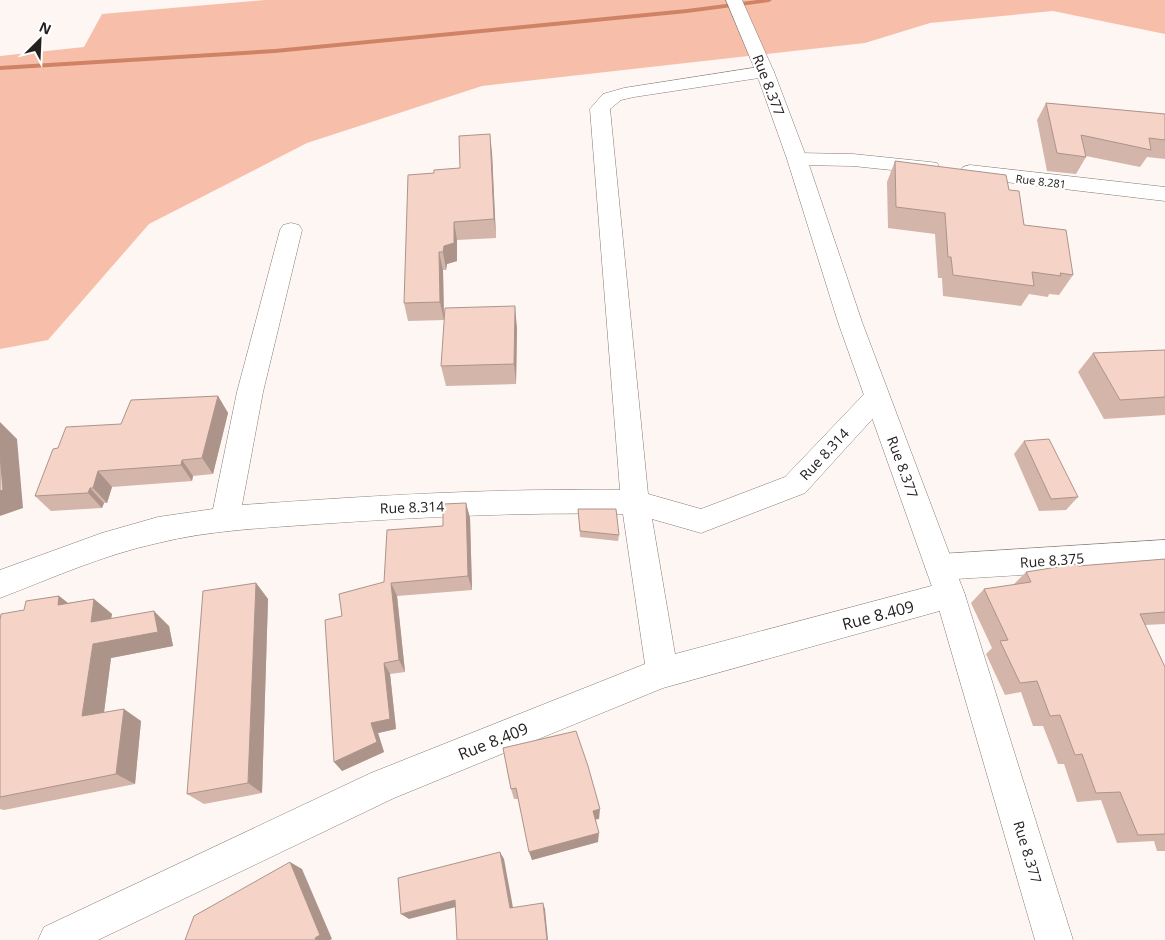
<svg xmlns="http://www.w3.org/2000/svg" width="1165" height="940" viewBox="0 0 1165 940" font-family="'Open Sans',sans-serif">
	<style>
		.green { fill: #f7bfaa }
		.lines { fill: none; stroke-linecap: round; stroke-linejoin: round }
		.stream { fill: #cf8264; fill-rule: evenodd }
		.street-casing { stroke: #847b77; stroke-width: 1 }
		.secondary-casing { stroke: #847b77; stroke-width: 1 }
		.street { fill: #fff; fill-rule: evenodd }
		.secondary { fill: #fff; fill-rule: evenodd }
		.wall { fill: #d3b5aa }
		.shaded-wall { fill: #ac948b }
		.building { fill: #f5d3c6; stroke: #ac948b }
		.labels { text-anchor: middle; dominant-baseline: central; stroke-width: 4.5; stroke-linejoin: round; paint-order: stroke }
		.far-street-label { font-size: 11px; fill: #24201f; stroke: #fff }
		.street-label { font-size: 14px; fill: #24201f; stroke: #fff }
		.near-street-label { font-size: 16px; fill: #24201f; stroke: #fff }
	</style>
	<rect width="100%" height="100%" fill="#fef6f2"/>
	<polygon class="green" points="265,0 1165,0 1165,34 1053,11 930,23 865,43 482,86 307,143 149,224 48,340 0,349 0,56 84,47 102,14"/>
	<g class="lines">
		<polygon class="stream" points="757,0 772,0 769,2 687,13 275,53 0,70 0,66 275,49 687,9"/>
		<defs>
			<g id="street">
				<path d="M765 66 772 68 774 72 772 76 634 97 621 100 610 109 648 494 701 509 785 477 868 390 877 387 886 390 890 397 886 404 805 493 701 533 652 519 675 654 950 581 961 585 965 595 961 605 663 688 394 798 98 940H38L44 927 371 773 645 664 623 514C522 512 420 517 319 524 265 528 210 530 158 543 103 555 52 578 0 598V570L102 533 158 517 213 509 237 392 280 230 283 225 291 223 299 225 302 230 263 392 242 505C367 496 494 488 620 490L590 109 603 94 624 88Z"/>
				<polygon points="797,153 853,154 930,162 937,163 940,168 937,173 930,174 853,166 797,165 790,163 787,159 790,155"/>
				<polygon points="970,165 1165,187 1165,201 963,177 960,172 963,167"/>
				<polygon points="1165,540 1165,566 940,580 930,576 925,567 930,558 940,554"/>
			</g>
			<polygon id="secondary" points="726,0 742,0 774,72 807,159 862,322 965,595 1073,940 1035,940 935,595 838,322 787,159 756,72"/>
		</defs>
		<use href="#street" class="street-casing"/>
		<use href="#secondary" class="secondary-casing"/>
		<use href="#street" class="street"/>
		<use href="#secondary" class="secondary"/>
	</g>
	<g class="wall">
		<polygon points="1046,103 1165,114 1165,159 1147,157 1140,167 1086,156 1086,157 1076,174 1047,171 1037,120"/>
		<polygon points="492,153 496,238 457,240 457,261 447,264 446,270 443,270 444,320 408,321 404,303 460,168"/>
		<polygon points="895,161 1009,190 1024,225 1073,275 1059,295 1049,294 1048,297 1029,294 1021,306 943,296 942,278 938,278 935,234 888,228 887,182"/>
		<polygon points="517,328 516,384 446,386 441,366"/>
		<polygon points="1165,350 1165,415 1104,419 1078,372 1093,353"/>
		<polygon points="218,396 228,413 213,474 193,476 192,481 112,487 107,503 104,503 102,508 51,511 35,496 58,448 121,424"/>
		<polygon points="1024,441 1078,497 1066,510 1039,511 1014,454"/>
		<polygon points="466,503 470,518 472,590 397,596 405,672 390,674 396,729 378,733 384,752 342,771 342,616 384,582"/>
		<polygon points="578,509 619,535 618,541 580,537"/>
		<polygon points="1165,559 1165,624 1145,625 1165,667 1165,851 1157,851 1154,841 1117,843 1101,800 1077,802 1064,764 1058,764 1043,726 1033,726 1021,692 1005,695 986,654 992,648 971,603 984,589 1013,585 1026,572 1078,566"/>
		<polygon points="256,583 268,599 262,793 204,804 187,794"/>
		<polygon points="59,596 68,603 94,599 112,614 111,618 169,626 173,646 111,658 104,712 141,721 135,784 4,810 0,809 0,620"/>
		<polygon points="503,748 599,819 596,819 598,842 532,860 518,799 514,799 511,789"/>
	</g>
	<g class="shaded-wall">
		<polygon points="490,134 492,153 496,238 494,219"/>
		<polygon points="454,222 457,240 457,261 447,264 446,270 443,252 444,246"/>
		<polygon points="439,252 443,270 444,320 440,302"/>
		<polygon points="515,306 517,328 516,384 514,364"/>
		<polygon points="218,396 228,413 213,474 202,458"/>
		<polygon points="0,422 17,439 23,508 0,516"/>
		<polygon points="182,460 193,476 192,481 181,465"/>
		<polygon points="98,471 112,487 107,503 93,488"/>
		<polygon points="90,488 104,503 102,508 88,493"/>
		<polygon points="466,503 470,518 472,590 468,576"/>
		<polygon points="256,583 268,599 262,793 248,783"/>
		<polygon points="391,583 397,596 405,672 399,660"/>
		<polygon points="59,596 78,611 58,605"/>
		<polygon points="94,599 112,614 108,636 91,622"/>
		<polygon points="154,611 169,626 173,646 111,658 102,728 82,716 93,644"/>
		<polygon points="384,663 390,674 396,729 378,733 384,752 342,771 334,762"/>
		<polygon points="124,709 141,721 135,784 116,774"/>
		<polygon points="600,809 599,819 593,820 593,811"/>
		<polygon points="599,833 598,842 532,860 529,852"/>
		<polygon points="500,852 504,859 514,913 510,908"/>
		<polygon points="290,862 302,869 332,939 330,940 316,940"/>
		<polygon points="455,900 460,906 409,919 401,914"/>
		<polygon points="543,903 545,909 548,940 547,940"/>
	</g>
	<g class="building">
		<polygon points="1046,103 1165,114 1165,140 1149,138 1151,150 1081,135 1086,157 1057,153"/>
		<polygon points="490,134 494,219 454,222 454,243 444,246 443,252 439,252 440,302 404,303 408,175 434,173 434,170 460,168 459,136"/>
		<polygon points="895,161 1006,175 1009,190 1019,191 1024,225 1066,230 1073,275 1060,273 1061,276 1032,272 1034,286 953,275 951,257 948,257 945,213 896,207"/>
		<polygon points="515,306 514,364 441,366 445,308"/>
		<polygon points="1165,350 1165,397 1120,400 1093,353"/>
		<polygon points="218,396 202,458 182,460 181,465 98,471 93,488 90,488 88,493 35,496 53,449 58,448 66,427 121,424 131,400"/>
		<polygon points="1049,439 1078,497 1051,499 1024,441"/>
		<polygon points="0,454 3,490 0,491"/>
		<polygon points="466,503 468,576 391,583 399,660 384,663 390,719 371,723 377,742 334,762 325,620 342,616 339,594 384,582 387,530 443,526 443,504"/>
		<polygon points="578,509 616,509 619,535 580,531"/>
		<polygon points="1165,559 1165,612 1140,614 1165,667 1165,834 1138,835 1120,792 1096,793 1082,754 1075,755 1060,715 1050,716 1037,681 1020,683 1000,641 1008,640 984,589 1031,582 1026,572 1076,564 1078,566"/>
		<polygon points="256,583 248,783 187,794 203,591"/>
		<polygon points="59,596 58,605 94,599 91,622 154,611 158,632 93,644 82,716 124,709 116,774 0,797 0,620 1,614 24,610 26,601"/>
		<polygon points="576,731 588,766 600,809 593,811 599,833 529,852 516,788 511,789 503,748"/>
		<polygon points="500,852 510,908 543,903 547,940 457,940 455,900 401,914 398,878"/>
		<polygon points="290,862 320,935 315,938 316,940 185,940 194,916"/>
	</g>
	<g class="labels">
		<g class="far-street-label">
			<text transform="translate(1041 181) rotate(7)">Rue 8.281</text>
		</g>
		<g class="street-label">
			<text transform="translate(769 85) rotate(69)">Rue 8.377</text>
			<text transform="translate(824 454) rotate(-47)">Rue 8.314</text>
			<text transform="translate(903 467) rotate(70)">Rue 8.377</text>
			<text transform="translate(412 507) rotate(-2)">Rue 8.314</text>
			<text transform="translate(1052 560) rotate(-4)">Rue 8.375</text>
			<text transform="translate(1028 852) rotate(73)">Rue 8.377</text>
		</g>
		<g class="near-street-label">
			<text transform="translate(878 615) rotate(-15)">Rue 8.409</text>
			<text transform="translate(493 741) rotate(-22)">Rue 8.409</text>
		</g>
	</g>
	<g transform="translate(40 40) rotate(24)" stroke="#ffffff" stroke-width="4" paint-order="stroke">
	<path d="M0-4L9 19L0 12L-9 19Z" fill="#24201f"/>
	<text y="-8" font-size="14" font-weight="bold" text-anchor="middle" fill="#24201f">N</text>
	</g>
</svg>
